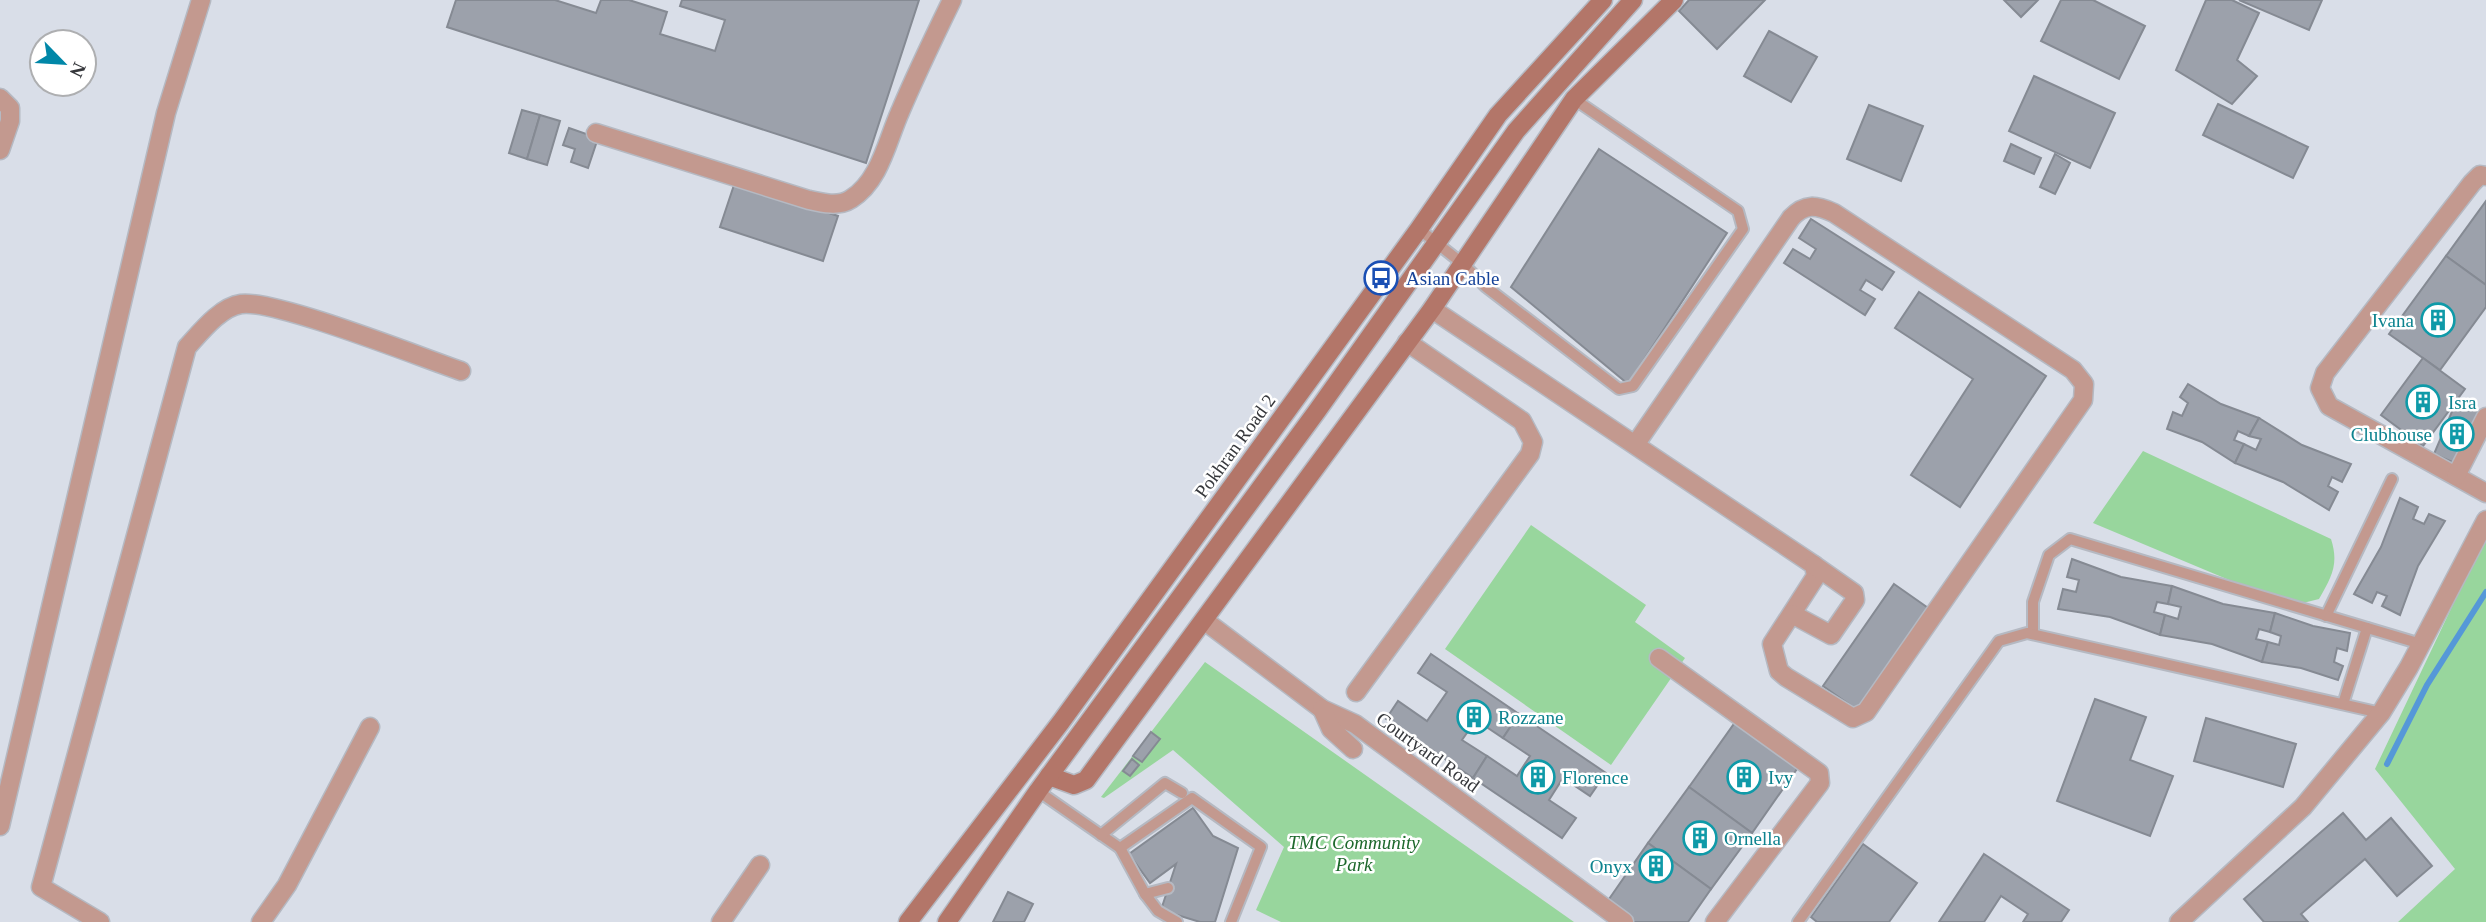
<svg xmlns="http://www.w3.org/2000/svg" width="2486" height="922" viewBox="0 0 2486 922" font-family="Georgia,serif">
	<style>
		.green { fill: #98d69d }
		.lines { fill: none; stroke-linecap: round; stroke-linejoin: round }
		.stream { stroke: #5598d8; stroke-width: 6 }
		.building { fill: #9ca1ab; stroke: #858a93; stroke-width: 2 }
		.lane-casing { stroke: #b5b9c2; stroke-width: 14 }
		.street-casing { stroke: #b5b9c2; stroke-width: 21 }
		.secondary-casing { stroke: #b5b9c2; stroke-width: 21 }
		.lane { stroke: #c3998f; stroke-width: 10 }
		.street { stroke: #c3998f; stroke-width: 18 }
		.secondary { stroke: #b37669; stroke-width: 18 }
		.labels { text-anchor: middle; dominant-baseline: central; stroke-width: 5; stroke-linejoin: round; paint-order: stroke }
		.transit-label { font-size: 19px; fill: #164399; stroke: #fff; text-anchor: start }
		.culture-label { font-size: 19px; fill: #0d838f; stroke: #fff; text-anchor: start }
		.street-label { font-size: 19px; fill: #35373b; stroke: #fff }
		.park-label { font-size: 19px; font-style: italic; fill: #1d682c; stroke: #fff }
	</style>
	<rect width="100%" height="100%" fill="#d9dee8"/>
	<g class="green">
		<path d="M2143 451 2331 539C2339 564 2332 576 2319 599L2303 603H2284L2093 523Z"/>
		<polygon points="1531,525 1646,605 1635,622 1685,658 1611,765 1445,649"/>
		<polygon points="2486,535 2486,922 2398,922 2455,869 2375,769"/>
		<polygon points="1205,662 1574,922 1281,922 1256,910 1284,847 1173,750 1104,798 1101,797"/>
	</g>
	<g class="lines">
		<polyline class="stream" points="2387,764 2427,685 2486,592"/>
	</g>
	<g class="building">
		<polygon points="456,0 555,0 596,13 601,0 629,0 667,12 660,34 715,51 725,20 680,6 682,0 919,0 866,163 447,27"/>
		<polygon points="1689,0 1765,0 1717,49 1679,11"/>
		<polygon points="2004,0 2038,0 2021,17"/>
		<polygon points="2061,0 2093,0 2145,26 2119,79 2041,41"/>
		<polygon points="2206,0 2232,0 2259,13 2237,60 2257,76 2232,104 2176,70"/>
		<polygon points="2239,0 2322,0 2309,30"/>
		<polygon points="1769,31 1817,57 1791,102 1744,76"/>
		<polygon points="2034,76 2115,113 2090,168 2009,131"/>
		<polygon points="2218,104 2308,147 2293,178 2203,135"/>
		<polygon points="1869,105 1923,126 1901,181 1847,159"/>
		<polygon points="522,110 540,115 527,159 509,153"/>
		<polygon points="540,115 560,121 547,165 527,159"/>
		<polygon points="569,128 598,138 588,168 571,162 575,149 563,145"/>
		<polygon points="2011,144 2041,158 2034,174 2004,161"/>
		<polygon points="1599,149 1727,233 1628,384 1511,287"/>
		<polygon points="2055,154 2070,163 2055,194 2040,187"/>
		<polygon points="735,182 838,216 823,261 720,227"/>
		<polygon points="2486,201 2486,285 2446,256"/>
		<polygon points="1811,219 1894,272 1882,290 1866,280 1860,290 1875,299 1865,315 1784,263 1793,249 1810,259 1816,249 1799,238"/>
		<polygon points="2446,256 2486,285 2486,307 2440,370 2389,334"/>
		<polygon points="1919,292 2046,376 1960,507 1911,475 1973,379 1895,328"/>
		<polygon points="2423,358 2465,389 2423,446 2381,415"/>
		<polygon points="2188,384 2221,404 2259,418 2249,436 2238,431 2234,440 2244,444 2235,463 2202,442 2167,429 2173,412 2182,416 2188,403 2180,397"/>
		<polygon points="2456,402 2481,413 2459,465 2434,454"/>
		<polygon points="2259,418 2302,445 2351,464 2342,482 2332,477 2328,486 2338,492 2329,510 2283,482 2235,463 2244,444 2256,450 2261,439 2249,436"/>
		<polygon points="2400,498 2418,507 2413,519 2424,524 2429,514 2445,521 2418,566 2400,615 2382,606 2387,596 2377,592 2372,603 2354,594 2381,547"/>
		<polygon points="2072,559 2121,577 2172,586 2168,604 2157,602 2154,612 2165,615 2160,635 2110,617 2058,609 2063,589 2076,592 2079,580 2067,577"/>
		<polygon points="1894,584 1931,610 1860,712 1823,686"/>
		<polygon points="2172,586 2223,604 2275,613 2270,632 2259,629 2256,639 2268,642 2262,662 2212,644 2160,635 2165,615 2178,619 2181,607 2168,604"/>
		<polygon points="2275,613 2313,626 2350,633 2347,651 2337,648 2334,662 2343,666 2338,680 2301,668 2262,662 2268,642 2279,645 2281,636 2270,632"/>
		<polygon points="1431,654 1519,714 1503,738 1476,720 1462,740 1487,756 1473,778 1386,719 1398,701 1427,721 1447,692 1418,673"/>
		<polygon points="2095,699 2146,717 2130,760 2173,776 2150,836 2057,801"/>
		<polygon points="1519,714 1606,773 1590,796 1563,778 1549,800 1576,818 1562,838 1473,778 1487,756 1517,776 1530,756 1503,738"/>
		<polygon points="2206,718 2296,744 2283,787 2194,761"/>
		<polygon points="1736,721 1799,766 1752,833 1689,787"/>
		<polygon points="1151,732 1160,739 1142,762 1133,756"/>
		<polygon points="1132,759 1139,765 1130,776 1123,771"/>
		<polygon points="1689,787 1752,833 1711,889 1648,843"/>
		<polygon points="1193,808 1213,836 1238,848 1215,922 1200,922 1161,910 1176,864 1150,883 1129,854"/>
		<polygon points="2343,813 2366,840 2391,818 2432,866 2397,896 2365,859 2301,914 2308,922 2264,922 2244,899"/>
		<polygon points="1648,843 1711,889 1688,922 1634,922 1607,902"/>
		<polygon points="1863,844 1917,883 1889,922 1817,922 1811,917"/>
		<polygon points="1984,854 2069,910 2061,922 2023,922 2028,914 2001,896 1984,922 1939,922"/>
		<polygon points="1008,892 1033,904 1024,922 993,922"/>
	</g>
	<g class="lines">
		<defs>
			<g id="lane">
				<polyline points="1419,229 1463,264 1486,287 1619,389 1633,386 1743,229 1738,211 1574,99"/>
				<polyline points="2326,616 2392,479"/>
				<polyline points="2033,634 2033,602 2049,555 2070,539 2421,644"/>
				<polyline points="2343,704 2367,628"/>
				<polyline points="1038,791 1120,848 1145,894 1168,888"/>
				<polyline points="1101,835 1165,783 1182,793"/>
				<polyline points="1120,848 1192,798 1261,847 1231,922"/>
				<polyline points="1145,894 1158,911 1177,922"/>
				<polyline points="1798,922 1999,641 2027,633 2381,713"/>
			</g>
			<g id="street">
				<polyline points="0,98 10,108 10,121 0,150"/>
				<path d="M596 133 809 200C822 203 839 207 851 199 880 181 887 141 900 112 916 74 934 37 952 0"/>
				<polyline points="2486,176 2480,175 2472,183 2325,373 2320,388 2329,406 2486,493"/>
				<path d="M1432 309 1814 565 1816 576 1772 644 1779 671 1786 677 1853 718 1866 712 2083 400 2084 384 2073 370 1834 213C1816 205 1805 203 1791 218L1635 445"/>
				<polyline points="2456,476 2486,417"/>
				<polyline points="1792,614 1831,635 1855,600 1854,593 1814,565"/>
				<polyline points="1205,621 1322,709 1355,724 1624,922"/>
				<polyline points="1659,658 1819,773 1820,783 1715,922"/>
				<polyline points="1356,692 1530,454 1533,442 1522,421 1407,342"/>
				<polyline points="1322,709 1331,729 1353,749"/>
				<polyline points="0,826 166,113 201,0"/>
				<path d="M100 922 41 887 187 347C200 333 220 307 241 304 274 299 420 357 461 371"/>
				<polyline points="261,922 287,885 370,727"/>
				<polyline points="721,922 760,865"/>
				<polyline points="2179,922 2303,807 2381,713 2409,667 2486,520"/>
			</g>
			<g id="secondary">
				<polyline points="1049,776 1074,785 1086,780 1432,309 1574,99 1674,0"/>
				<polyline points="908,922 1061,722 1419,229 1498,115 1603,0"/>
				<polyline points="947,922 1038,791 1317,411 1516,131 1633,0"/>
			</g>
		</defs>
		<use href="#lane" class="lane-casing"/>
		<use href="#street" class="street-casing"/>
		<use href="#secondary" class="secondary-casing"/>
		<use href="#lane" class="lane"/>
		<use href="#street" class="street"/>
		<use href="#secondary" class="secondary"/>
	</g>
	<defs>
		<symbol id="bus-ring" viewBox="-11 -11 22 22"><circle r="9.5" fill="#fff" stroke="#1a4fb4" stroke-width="1.5"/><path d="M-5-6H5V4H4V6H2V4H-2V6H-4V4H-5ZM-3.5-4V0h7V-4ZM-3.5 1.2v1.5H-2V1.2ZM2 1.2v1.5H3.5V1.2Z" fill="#1a4fb4"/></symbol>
		<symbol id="building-ring" viewBox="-11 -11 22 22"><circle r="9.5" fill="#fff" stroke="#0f9aa8" stroke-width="1.5"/><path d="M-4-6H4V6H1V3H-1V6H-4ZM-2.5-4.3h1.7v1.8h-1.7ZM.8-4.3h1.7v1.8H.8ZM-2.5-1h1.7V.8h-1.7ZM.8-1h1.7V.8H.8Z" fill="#0f9aa8"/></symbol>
	</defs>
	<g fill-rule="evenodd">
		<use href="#bus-ring" x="1362" y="259" width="38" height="38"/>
		<use href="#building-ring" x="2419" y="301" width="38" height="38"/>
		<use href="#building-ring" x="2404" y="383" width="38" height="38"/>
		<use href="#building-ring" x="2438" y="415" width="38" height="38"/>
		<use href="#building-ring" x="1455" y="698" width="38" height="38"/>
		<use href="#building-ring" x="1519" y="758" width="38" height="38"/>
		<use href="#building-ring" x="1725" y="758" width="38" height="38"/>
		<use href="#building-ring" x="1681" y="819" width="38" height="38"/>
		<use href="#building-ring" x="1637" y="847" width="38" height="38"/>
	</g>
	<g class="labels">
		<g class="transit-label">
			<text x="1406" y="278">Asian Cable</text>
		</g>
		<g class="culture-label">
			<text x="2414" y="320" text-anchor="end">Ivana</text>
			<text x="2448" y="402">Isra</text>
			<text x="2432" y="434" text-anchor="end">Clubhouse</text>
			<text x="1498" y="717">Rozzane</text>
			<text x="1562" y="777">Florence</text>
			<text x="1768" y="777">Ivy</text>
			<text x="1724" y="838">Ornella</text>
			<text x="1632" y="866" text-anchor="end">Onyx</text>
		</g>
		<g class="street-label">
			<text transform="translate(1235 446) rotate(-54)">Pokhran Road 2</text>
			<text transform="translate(1428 752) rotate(36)">Courtyard Road</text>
		</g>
		<g class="park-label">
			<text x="1354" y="842">TMC Community<tspan x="1354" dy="22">Park</tspan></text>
		</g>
	</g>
	<g transform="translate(63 63) rotate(115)"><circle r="33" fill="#ffffff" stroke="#aeafb1" stroke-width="2"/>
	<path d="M0-5L12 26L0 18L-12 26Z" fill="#0087a8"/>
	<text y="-10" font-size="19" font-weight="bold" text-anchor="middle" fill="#35373b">N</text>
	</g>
</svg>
